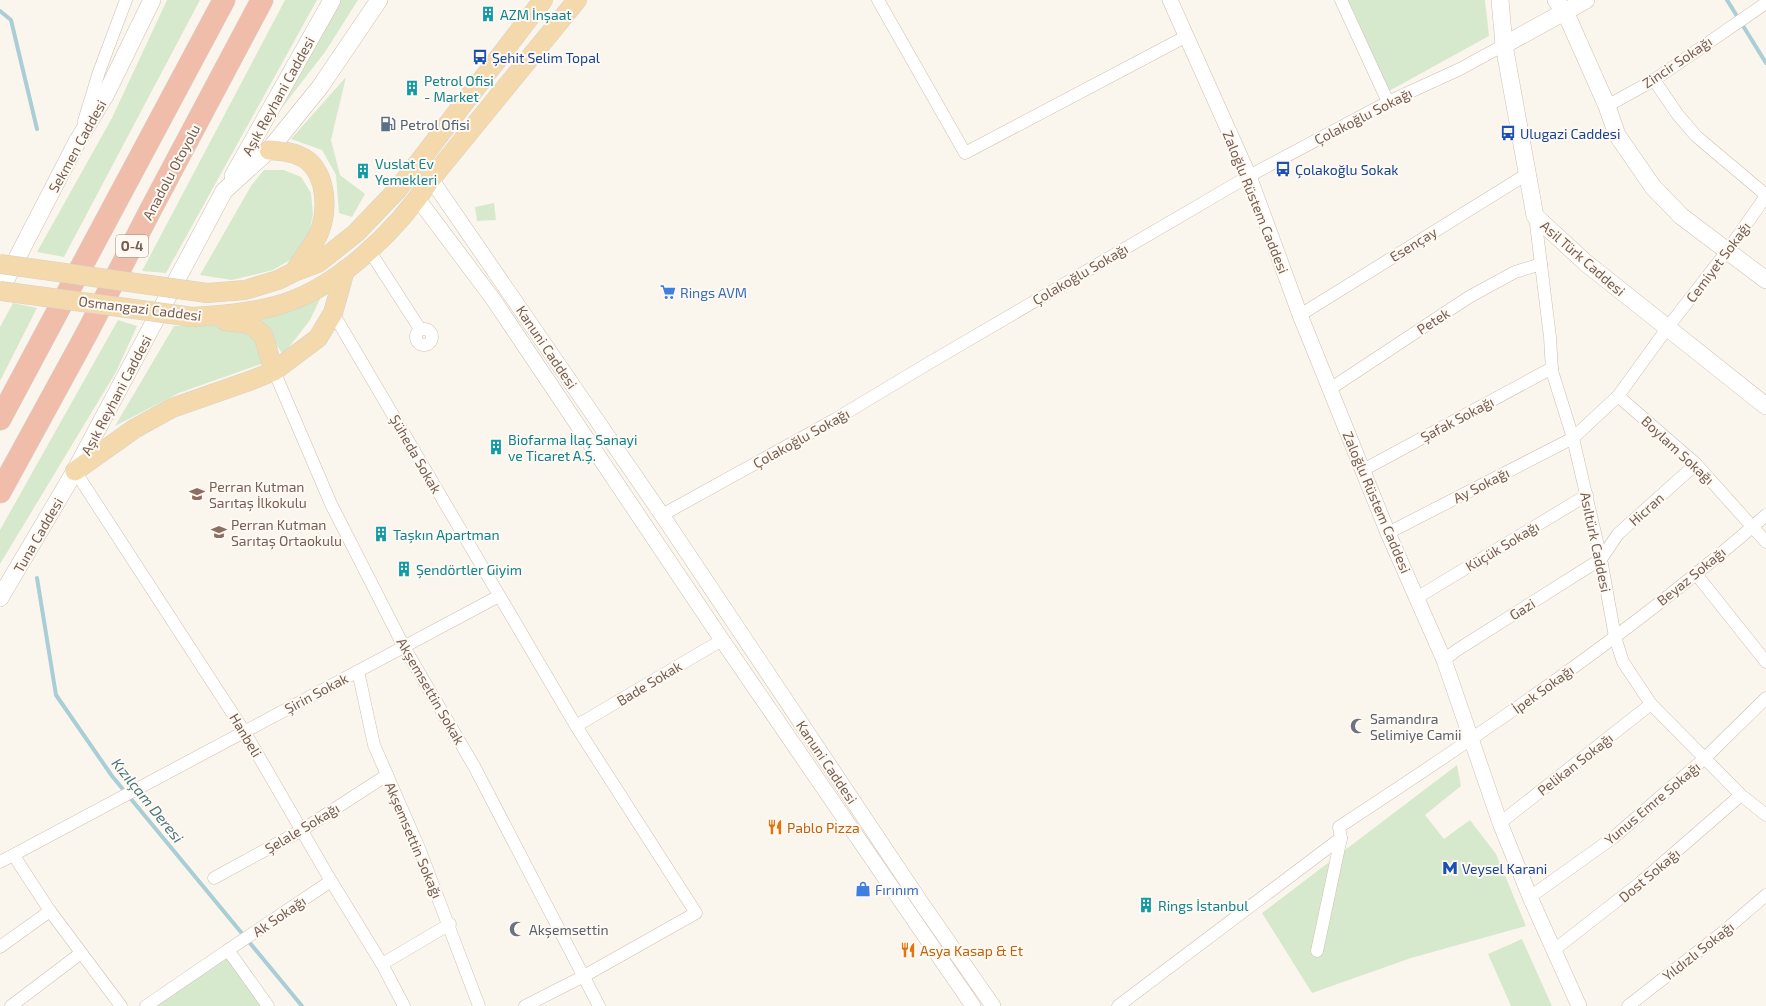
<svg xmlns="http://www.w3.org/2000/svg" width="1766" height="1006" viewBox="0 0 1766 1006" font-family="'Exo 2',sans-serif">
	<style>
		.green { fill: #d7e9cc }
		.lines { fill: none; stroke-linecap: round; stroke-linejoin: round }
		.stream { stroke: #a9ced5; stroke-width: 4 }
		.minor-casing { stroke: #cdbeb3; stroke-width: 13 }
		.tertiary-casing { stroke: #cdbeb3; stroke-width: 16 }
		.secondary-casing { stroke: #cfbfb1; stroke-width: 18 }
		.primary-casing { stroke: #d8d2ce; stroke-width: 20 }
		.motorway-casing { stroke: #d8d2ce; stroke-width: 23 }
		.minor { stroke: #fff; stroke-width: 12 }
		.tertiary { stroke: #fff; stroke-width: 15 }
		.secondary { stroke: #fff; stroke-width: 17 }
		.primary { stroke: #f3d9ac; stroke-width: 19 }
		.motorway { stroke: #efbdaa; stroke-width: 22 }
		.primary-bridge-casing { stroke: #d8d2ce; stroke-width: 20; stroke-linecap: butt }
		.primary-bridge { stroke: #f3d9ac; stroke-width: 19 }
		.labels { text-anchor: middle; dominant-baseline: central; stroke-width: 4; stroke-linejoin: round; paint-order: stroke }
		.shield { fill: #fefaf3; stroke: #9e8d82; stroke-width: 1 }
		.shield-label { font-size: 13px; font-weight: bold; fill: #755e51 }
		.culture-label { font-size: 14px; fill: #0d838f; stroke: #fefaf3; text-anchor: start }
		.transit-label { font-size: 14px; fill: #164399; stroke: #fefaf3; text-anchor: start }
		.street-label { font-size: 14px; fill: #755e51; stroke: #fefaf3 }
		.service-label { font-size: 14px; fill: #4e5e75; stroke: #fefaf3; text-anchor: start }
		.shop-label { font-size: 14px; fill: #366cbe; stroke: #fefaf3; text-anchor: start }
		.education-label { font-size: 14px; fill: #785e54; stroke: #fefaf3; text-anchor: start }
		.worship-label { font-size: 14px; fill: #5b616d; stroke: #fefaf3; text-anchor: start }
		.food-label { font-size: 14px; fill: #c56008; stroke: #fefaf3; text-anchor: start }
		.water-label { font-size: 15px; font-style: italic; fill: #48767f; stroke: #fefaf3 }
	</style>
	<rect width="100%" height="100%" fill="#fbf6ed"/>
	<g class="green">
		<polygon points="167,0 200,0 64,257 37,252 112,118"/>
		<polygon points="285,0 317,0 166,273 142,271"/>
		<polygon points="341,0 358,0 325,52 281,109"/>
		<polygon points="1348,0 1485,0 1489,36 1389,91"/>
		<polygon points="346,77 331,140 340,175 365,194 352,217 339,213 336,175 322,150 291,139"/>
		<polygon points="264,170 284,170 301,177 311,193 313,214 308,238 295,257 273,270 232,280 200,275 251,186"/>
		<polygon points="494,203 496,220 477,221 475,207"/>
		<polygon points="321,297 310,320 283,355 260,319"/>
		<polygon points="13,303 37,308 0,381 0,327"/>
		<polygon points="118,320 137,326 116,372 0,564 0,530"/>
		<polygon points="238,323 257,336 264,363 179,393 115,426 174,326"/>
		<polygon points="1457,765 1461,786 1425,815 1444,839 1470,820 1496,854 1526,926 1411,958 1312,993 1262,913"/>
		<polygon points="1522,939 1552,1006 1511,1006 1488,954"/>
		<polygon points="226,956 262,1006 154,1006"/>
	</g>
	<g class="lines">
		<g class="stream">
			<polyline points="1727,0 1766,63"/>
			<polyline points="0,11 11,20 37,129"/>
			<polyline points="37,578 56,695 112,776 302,1006"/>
		</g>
		<defs>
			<g id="minor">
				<polyline points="878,0 965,153 1185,37"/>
				<polyline points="1341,0 1388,102"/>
				<polyline points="1654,80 1678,115 1696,136 1766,195"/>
				<polyline points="1607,106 1654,80 1766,3"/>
				<polyline points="84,121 99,72 126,0"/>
				<polyline points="1535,216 1550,337 1552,371 1573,438 1601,559 1615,637 1623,662 1651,704 1741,795 1766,815"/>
				<polyline points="369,250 420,329"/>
				<polyline points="333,313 576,726 696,913 584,976 525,1006"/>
				<polyline points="1300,315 1527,174"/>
				<circle cx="424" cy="337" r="8"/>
				<polyline points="274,371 331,504 404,647 474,766 599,1006"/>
				<polyline points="1330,389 1469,297 1515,272 1541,264"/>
				<polyline points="1618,396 1696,464 1766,542"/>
				<polyline points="1363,470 1552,368"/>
				<polyline points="75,471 244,731 331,881 382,964 404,1006"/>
				<polyline points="662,515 834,420 929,363 1249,176 1388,102 1460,69 1504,45"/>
				<polyline points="1388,533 1573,438 1618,396 1668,327 1728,250 1766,196"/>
				<polyline points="1696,574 1766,662"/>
				<polyline points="1418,597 1587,495"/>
				<polyline points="1444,660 1457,650 1601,559 1618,534 1696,464"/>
				<polyline points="358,671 374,745 419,848 479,1006"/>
				<polyline points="576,726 722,640"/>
				<polyline points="1500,823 1651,704"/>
				<polyline points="14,856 50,911 121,1006"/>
				<polyline points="0,862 499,596"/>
				<polyline points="214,878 302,830 387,775"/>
				<polyline points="1530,897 1614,837 1705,758 1766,698"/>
				<polyline points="0,947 50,911"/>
				<polyline points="228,950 331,881"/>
				<polyline points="1554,950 1641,882 1741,795"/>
				<polyline points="1317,951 1341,838"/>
				<polyline points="382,964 450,924"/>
				<polyline points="11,1006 81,953"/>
				<polyline points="146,1006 228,950 268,1006"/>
				<path d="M1118 1006 1341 838 1339 827C1487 730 1634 631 1766 515"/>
				<polyline points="1628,1006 1722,933 1766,895"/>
			</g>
			<g id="tertiary">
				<polyline points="1170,0 1249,176 1300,315 1388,533 1444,660 1500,823 1530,897 1579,1006"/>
				<polyline points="431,179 662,515 920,901 993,1006"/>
				<polyline points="418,199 493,299 722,640 973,1006"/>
			</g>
			<g id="secondary">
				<polyline points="1500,0 1504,45 1535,216 1586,263 1766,406"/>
				<polyline points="1556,0 1567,16 1607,106 1617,135 1653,187 1681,216 1766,280"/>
				<polyline points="1504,45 1586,0"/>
				<polyline points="233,176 332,0"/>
				<polyline points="0,291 77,142 106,94 152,0"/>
				<polyline points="0,598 75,471 224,191 269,150 320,87 379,0"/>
			</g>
			<g id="primary">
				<path d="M269 150C282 151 296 152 307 160 327 176 328 211 319 233 313 246 302 259 294 272"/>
				<polyline points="207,293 245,290 278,280 294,272 318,263 356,233 398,189 543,0"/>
				<path d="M193 317C221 315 249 313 275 306 337 290 397 230 431 179L577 0"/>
				<polyline points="225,321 250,324 263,335 274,371"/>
				<polyline points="75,471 134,429 172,408 252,380 274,371 318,338 333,313 345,270"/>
			</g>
			<g id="motorway">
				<polyline points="0,419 224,0"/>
				<polyline points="0,492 87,333 151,209 262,0"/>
			</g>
		</defs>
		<use href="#minor" class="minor-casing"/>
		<use href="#tertiary" class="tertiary-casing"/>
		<use href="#secondary" class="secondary-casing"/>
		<use href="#primary" class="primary-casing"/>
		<use href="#motorway" class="motorway-casing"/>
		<use href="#minor" class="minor"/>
		<use href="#tertiary" class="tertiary"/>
		<use href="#secondary" class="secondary"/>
		<use href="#primary" class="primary"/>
		<use href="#motorway" class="motorway"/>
		<defs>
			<g id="primary-bridge">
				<polyline points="0,264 207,293"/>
				<polyline points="0,291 193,317"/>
			</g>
		</defs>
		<use href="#primary-bridge" class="primary-bridge-casing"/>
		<use href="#primary-bridge" class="primary-bridge"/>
	</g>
	<defs>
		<symbol id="building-bare" viewBox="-9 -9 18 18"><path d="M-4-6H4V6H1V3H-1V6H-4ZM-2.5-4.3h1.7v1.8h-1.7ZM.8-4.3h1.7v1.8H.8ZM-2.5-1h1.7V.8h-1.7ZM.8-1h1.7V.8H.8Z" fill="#0f9aa8" stroke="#fefaf3" stroke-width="2.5" paint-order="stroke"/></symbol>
		<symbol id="bus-bare" viewBox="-9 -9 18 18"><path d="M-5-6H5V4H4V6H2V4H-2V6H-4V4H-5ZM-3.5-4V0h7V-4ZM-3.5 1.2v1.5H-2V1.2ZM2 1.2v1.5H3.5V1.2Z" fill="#1a4fb4" stroke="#fefaf3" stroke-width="2.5" paint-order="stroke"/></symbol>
		<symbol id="fuel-bare" viewBox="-9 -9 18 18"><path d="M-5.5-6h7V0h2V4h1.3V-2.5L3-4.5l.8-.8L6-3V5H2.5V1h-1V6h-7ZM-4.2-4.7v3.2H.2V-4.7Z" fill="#5c6f8a" stroke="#fefaf3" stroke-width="2.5" paint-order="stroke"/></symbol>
		<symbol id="supermarket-bare" viewBox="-9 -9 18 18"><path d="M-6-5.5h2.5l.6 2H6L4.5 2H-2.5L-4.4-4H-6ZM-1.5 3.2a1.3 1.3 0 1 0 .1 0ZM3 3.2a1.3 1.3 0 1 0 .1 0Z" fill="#3f7fe0" stroke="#fefaf3" stroke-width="2.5" paint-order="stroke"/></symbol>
		<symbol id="school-bare" viewBox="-9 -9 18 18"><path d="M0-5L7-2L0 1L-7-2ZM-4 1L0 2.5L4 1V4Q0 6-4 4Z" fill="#8d6e63" stroke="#fefaf3" stroke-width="2.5" paint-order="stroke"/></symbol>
		<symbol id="mosque-bare" viewBox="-9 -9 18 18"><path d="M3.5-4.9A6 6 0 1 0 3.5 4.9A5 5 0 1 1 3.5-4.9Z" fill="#6b7280" stroke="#fefaf3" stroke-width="2.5" paint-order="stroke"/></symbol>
		<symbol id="restaurant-bare" viewBox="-9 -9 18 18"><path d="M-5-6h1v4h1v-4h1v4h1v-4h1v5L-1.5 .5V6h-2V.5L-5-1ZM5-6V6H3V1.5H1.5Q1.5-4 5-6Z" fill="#e8710a" stroke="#fefaf3" stroke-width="2.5" paint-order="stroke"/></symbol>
		<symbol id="metro-bare" viewBox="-9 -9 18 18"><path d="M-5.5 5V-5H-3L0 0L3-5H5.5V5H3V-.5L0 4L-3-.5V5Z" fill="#1a4fb4" stroke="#fefaf3" stroke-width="2.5" paint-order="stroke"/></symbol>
		<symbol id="shop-bare" viewBox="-9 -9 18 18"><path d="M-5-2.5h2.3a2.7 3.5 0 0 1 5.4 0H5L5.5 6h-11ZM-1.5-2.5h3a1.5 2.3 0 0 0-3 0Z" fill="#3f7fe0" stroke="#fefaf3" stroke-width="2.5" paint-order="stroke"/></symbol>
	</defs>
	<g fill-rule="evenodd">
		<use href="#building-bare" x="477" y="3" width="22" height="22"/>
		<use href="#bus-bare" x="469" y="46" width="22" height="22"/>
		<use href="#building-bare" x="401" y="77" width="22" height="22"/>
		<use href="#fuel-bare" x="377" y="113" width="22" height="22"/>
		<use href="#bus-bare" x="1497" y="122" width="22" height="22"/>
		<use href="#bus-bare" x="1272" y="158" width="22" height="22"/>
		<use href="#building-bare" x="352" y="160" width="22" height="22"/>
		<use href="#supermarket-bare" x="657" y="281" width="22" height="22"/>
		<use href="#building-bare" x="485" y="436" width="22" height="22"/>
		<use href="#school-bare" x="186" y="483" width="22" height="22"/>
		<use href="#school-bare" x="208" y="521" width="22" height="22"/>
		<use href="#building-bare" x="370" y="523" width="22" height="22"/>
		<use href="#building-bare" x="393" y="558" width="22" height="22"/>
		<use href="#mosque-bare" x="1347" y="715" width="22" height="22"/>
		<use href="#restaurant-bare" x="764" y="816" width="22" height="22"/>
		<use href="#metro-bare" x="1439" y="857" width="22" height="22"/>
		<use href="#shop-bare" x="852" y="878" width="22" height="22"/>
		<use href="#building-bare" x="1135" y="894" width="22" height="22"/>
		<use href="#mosque-bare" x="506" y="918" width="22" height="22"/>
		<use href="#restaurant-bare" x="897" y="939" width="22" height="22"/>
	</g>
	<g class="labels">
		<rect class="shield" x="116" y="235" width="32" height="22" rx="3"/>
		<g class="shield-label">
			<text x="132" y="246">O-4</text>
		</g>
		<g class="culture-label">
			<text x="500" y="14">AZM İnşaat</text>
			<text x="424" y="80">Petrol Ofisi<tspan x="424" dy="16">- Market</tspan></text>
			<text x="375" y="163">Vuslat Ev<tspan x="375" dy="16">Yemekleri</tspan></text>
			<text x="508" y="439">Biofarma İlaç Sanayi<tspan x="508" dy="16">ve Ticaret A.Ş.</tspan></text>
			<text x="393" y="534">Taşkın Apartman</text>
			<text x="416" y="569">Şendörtler Giyim</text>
			<text x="1158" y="905">Rings İstanbul</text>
		</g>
		<g class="transit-label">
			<text x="492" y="57">Şehit Selim Topal</text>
			<text x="1520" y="133">Ulugazi Caddesi</text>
			<text x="1295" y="169">Çolakoğlu Sokak</text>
			<text x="1462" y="868">Veysel Karani</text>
		</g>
		<g class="street-label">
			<text transform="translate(1677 62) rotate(-34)">Zincir Sokağı</text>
			<text transform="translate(278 96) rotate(-61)">Aşık Reyhani Caddesi</text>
			<text transform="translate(1363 116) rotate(-27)">Çolakoğlu Sokağı</text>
			<text transform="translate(77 146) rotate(-61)">Sekmen Caddesi</text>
			<text transform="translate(171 172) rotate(-62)">Anadolu Otoyolu</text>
			<text transform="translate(1256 202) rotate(68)">Zaloğlu Rüstem Caddesi</text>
			<text transform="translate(1413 244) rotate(-32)">Esençay</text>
			<text transform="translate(1583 258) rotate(41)">Asil Türk Caddesi</text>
			<text transform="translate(1718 262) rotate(-53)">Cemiyet Sokağı</text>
			<text transform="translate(1080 274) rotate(-30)">Çolakoğlu Sokağı</text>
			<text transform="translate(140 308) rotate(7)">Osmangazi Caddesi</text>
			<text transform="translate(1433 321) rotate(-33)">Petek</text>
			<text transform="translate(547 347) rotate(56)">Kanuni Caddesi</text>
			<text transform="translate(116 395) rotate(-62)">Aşık Reyhani Caddesi</text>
			<text transform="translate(1457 419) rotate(-28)">Şafak Sokağı</text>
			<text transform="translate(801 438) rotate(-29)">Çolakoğlu Sokağı</text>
			<text transform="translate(1678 450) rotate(43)">Boylam Sokağı</text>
			<text transform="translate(416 454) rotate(60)">Şüheda Sokak</text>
			<text transform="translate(1481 485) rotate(-27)">Ay Sokağı</text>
			<text transform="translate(1377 502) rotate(67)">Zaloğlu Rüstem Caddesi</text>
			<text transform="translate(1646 509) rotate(-42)">Hicran</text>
			<text transform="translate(38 535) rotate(-60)">Tuna Caddesi</text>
			<text transform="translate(1596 542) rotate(78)">Asıltürk Caddesi</text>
			<text transform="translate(1502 546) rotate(-31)">Küçük Sokağı</text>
			<text transform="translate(1691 576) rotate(-39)">Beyaz Sokağı</text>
			<text transform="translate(1522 609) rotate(-32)">Gazi</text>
			<text transform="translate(649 683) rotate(-31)">Bade Sokak</text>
			<text transform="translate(1543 689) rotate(-36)">İpek Sokağı</text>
			<text transform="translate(431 691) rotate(60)">Akşemsettin Sokak</text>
			<text transform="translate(316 693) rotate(-28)">Şirin Sokak</text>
			<text transform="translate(246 735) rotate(59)">Hanbeli</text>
			<text transform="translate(827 762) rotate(56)">Kanuni Caddesi</text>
			<text transform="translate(1575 764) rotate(-38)">Pelikan Sokağı</text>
			<text transform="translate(1652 803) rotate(-40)">Yunus Emre Sokağı</text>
			<text transform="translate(302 828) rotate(-31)">Şelale Sokağı</text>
			<text transform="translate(414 840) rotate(67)">Akşemsettin Sokağı</text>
			<text transform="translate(1649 875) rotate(-40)">Dost Sokağı</text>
			<text transform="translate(279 916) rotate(-34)">Ak Sokağı</text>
			<text transform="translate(1698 951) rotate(-38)">Yıldızlı Sokağı</text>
		</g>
		<g class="service-label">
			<text x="400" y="124">Petrol Ofisi</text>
		</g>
		<g class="shop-label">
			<text x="680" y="292">Rings AVM</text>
			<text x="875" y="889">Fırınım</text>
		</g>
		<g class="education-label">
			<text x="209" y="486">Perran Kutman<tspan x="209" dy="16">Sarıtaş İlkokulu</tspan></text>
			<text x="231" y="524">Perran Kutman<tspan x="231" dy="16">Sarıtaş Ortaokulu</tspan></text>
		</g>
		<g class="worship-label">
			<text x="1370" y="718">Samandıra<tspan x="1370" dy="16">Selimiye Camii</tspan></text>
			<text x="529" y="929">Akşemsettin</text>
		</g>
		<g class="food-label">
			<text x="787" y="827">Pablo Pizza</text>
			<text x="920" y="950">Asya Kasap &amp; Et</text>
		</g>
		<g class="water-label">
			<text transform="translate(148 800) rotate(51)">Kızılçam Deresi</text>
		</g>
	</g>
</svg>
